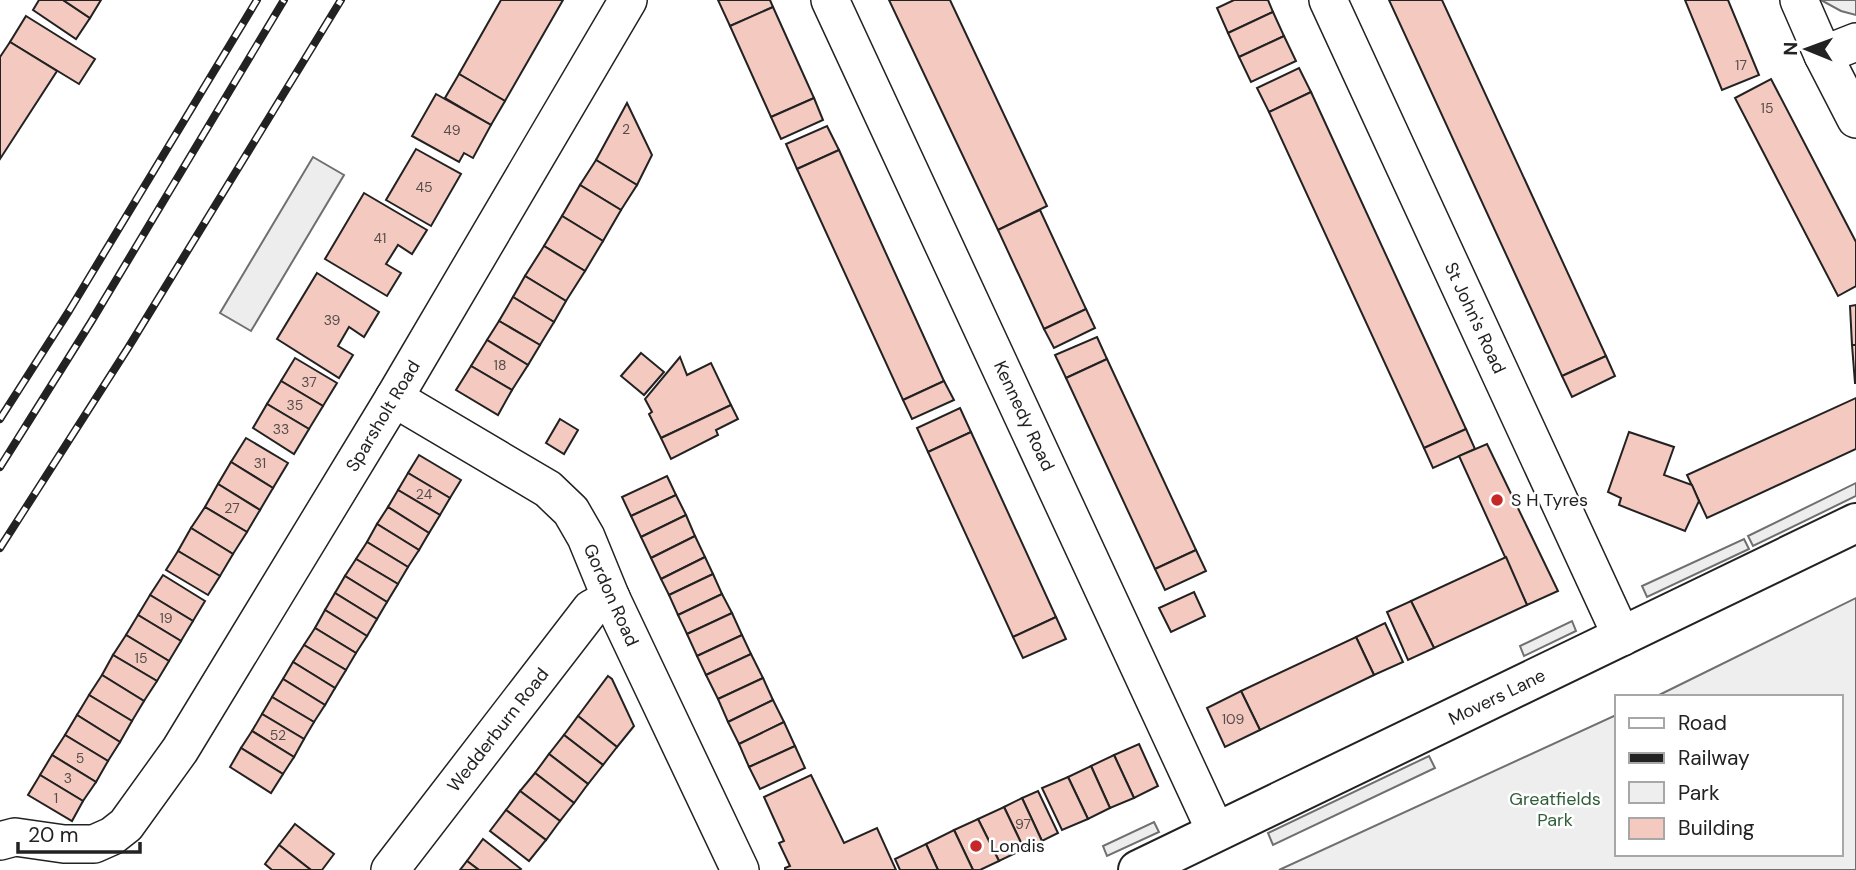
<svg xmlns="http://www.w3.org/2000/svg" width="1856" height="870" viewBox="0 0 1856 870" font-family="'DM Sans',sans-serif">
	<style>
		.green { fill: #eee; stroke: #6f6f6f; stroke-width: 2 }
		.parking { fill: #ededed; stroke: #6f6f6f; stroke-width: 2 }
		.building { fill: #f3c9c0; stroke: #222; stroke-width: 2 }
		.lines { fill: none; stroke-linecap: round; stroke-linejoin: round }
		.street-casing { stroke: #222; stroke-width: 40 }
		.secondary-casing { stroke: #222; stroke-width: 42 }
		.street { stroke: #fff; stroke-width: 37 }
		.secondary { stroke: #fff; stroke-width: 38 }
		.rail-casing { stroke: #222; stroke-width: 8 }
		.rail { stroke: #fff; stroke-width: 5; stroke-dasharray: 16; stroke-linecap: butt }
		.poi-dot { fill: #c62828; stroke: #fff; stroke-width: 2.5 }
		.labels { text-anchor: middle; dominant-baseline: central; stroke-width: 5; stroke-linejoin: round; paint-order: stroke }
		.number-label { font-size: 14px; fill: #564c4a }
		.street-label { font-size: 18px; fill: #222; stroke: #fff }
		.poi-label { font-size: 18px; fill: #222; stroke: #fff; text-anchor: start }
		.park-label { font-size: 18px; fill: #2f5e38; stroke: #fff }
	</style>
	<rect width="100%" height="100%" fill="#fff"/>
	<g class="green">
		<polygon points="1821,0 1856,0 1856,15 1841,11"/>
		<polygon points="1856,598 1856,870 1279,870 1616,715 1616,854 1840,854 1840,697 1655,697"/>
	</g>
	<g class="parking">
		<polygon points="313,157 344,175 251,331 220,313"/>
		<polygon points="1856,483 1856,496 1753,546 1748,536"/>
		<polygon points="1744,539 1749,549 1647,597 1642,586"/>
		<polygon points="1572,621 1576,631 1524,656 1520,646"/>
		<polygon points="1429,756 1435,768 1273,845 1268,833"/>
		<polygon points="1154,822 1159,832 1107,856 1103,846"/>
	</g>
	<g class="building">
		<polygon points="39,0 63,0 90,18 76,39 33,10"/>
		<polygon points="63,0 101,0 90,18"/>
		<polygon points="501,0 563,0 505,101 459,74"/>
		<polygon points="718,0 770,0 773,7 730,26"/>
		<polygon points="889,0 950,0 1047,206 998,230"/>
		<polygon points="1234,0 1268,0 1273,12 1228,33 1217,8"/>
		<polygon points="1389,0 1442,0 1606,356 1562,376"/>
		<polygon points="1685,0 1728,0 1759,75 1722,90"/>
		<polygon points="773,7 814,98 771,117 730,26"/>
		<polygon points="1273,12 1284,36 1239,57 1228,33"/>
		<polygon points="26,16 95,59 79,84 10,42"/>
		<polygon points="1284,36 1296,61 1251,82 1239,57"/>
		<polygon points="10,42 57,71 0,159 0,57"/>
		<polygon points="1299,68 1311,92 1269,112 1257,88"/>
		<polygon points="459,74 505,101 491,125 445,98"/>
		<polygon points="1771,79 1856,242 1856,286 1838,296 1735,98"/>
		<polygon points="1311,92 1466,429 1424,448 1269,112"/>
		<polygon points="436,94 491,125 473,158 464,153 459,162 412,136"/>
		<polygon points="814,98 823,120 781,139 771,117"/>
		<polygon points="627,103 652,155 637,185 596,160"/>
		<polygon points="827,126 839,150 797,169 786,144"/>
		<polygon points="416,149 461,174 431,226 386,200"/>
		<polygon points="839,150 944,381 903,400 797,169"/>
		<polygon points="596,160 637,185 621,210 580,185"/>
		<polygon points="580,185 621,210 603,241 562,216"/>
		<polygon points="364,193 427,230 412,254 398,245 386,264 401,273 387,296 325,259"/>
		<polygon points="1040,210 1086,309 1044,329 998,230"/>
		<polygon points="562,216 603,241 585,271 544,246"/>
		<polygon points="544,246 585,271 566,301 525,276"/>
		<polygon points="317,273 379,312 364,337 349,327 338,346 353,355 339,378 277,339"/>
		<polygon points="525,276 566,301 554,322 513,297"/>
		<polygon points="513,297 554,322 540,345 499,321"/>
		<polygon points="1856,305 1856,345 1852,345 1850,306"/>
		<polygon points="1086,309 1095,328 1054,348 1044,329"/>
		<polygon points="499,321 540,345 528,365 487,340"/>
		<polygon points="1097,337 1107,359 1066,378 1055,355"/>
		<polygon points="487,340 528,365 512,390 471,366"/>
		<polygon points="1852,345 1856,345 1856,383 1855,383"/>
		<polygon points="641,353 664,372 644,395 621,376"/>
		<polygon points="1606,356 1615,376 1572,397 1562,376"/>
		<polygon points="680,357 687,375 711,363 731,405 661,438 649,414 652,412 645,399"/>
		<polygon points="295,358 337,383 323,406 281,381"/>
		<polygon points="1107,359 1196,550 1155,569 1066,378"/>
		<polygon points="471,366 512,390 498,415 456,390"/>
		<polygon points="281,381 323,406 309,429 267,404"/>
		<polygon points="944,381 954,400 912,419 903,400"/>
		<polygon points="1856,398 1856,449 1707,518 1687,475"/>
		<polygon points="267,404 309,429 294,454 253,428"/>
		<polygon points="731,405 738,419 716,430 718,435 671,459 661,438"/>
		<polygon points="960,408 971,432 928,452 917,428"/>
		<polygon points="560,419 578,430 564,454 546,443"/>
		<polygon points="1466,429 1475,449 1433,468 1424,448"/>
		<polygon points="971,432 1056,617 1013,637 928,452"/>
		<polygon points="1629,432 1674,447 1664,475 1692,485 1699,501 1685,531 1619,505 1621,498 1608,492"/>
		<polygon points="246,438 288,463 273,488 231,462"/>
		<polygon points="1487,444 1558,591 1527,605 1459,456"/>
		<polygon points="419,455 461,480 450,498 408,473"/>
		<polygon points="231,462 273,488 260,510 218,484"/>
		<polygon points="408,473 450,498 440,515 398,490"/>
		<polygon points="667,476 676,495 631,516 622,497"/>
		<polygon points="218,484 260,510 247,532 205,507"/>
		<polygon points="398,490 440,515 429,533 388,507"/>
		<polygon points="676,495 686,515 641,537 631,516"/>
		<polygon points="205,507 247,532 233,554 191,528"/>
		<polygon points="388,507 429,533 419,550 377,524"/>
		<polygon points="686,515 695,536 651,558 641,537"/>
		<polygon points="377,524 419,550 408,567 367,542"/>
		<polygon points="191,528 233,554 220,576 178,551"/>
		<polygon points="695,536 705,557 661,579 651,558"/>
		<polygon points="367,542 408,567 398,584 356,559"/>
		<polygon points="1196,550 1206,571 1165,590 1155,569"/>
		<polygon points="178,551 220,576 208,595 166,570"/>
		<polygon points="705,557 713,574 669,595 661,579"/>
		<polygon points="1506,557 1527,605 1434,648 1411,601"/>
		<polygon points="356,559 398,584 387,602 345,576"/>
		<polygon points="713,574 722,594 678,615 669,595"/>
		<polygon points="163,575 205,601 193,621 150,595"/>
		<polygon points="345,576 387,602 377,619 335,593"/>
		<polygon points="1194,592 1205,616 1171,632 1159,608"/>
		<polygon points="335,593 377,619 367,636 325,610"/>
		<polygon points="722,594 732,613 687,634 678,615"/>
		<polygon points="150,595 193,621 181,641 138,615"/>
		<polygon points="1411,601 1434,648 1408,660 1387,612"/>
		<polygon points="325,610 367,636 356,653 315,628"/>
		<polygon points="732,613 742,635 697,656 687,634"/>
		<polygon points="138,615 181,641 169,661 126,635"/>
		<polygon points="1056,617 1066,639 1023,658 1013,637"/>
		<polygon points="1385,623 1403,662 1374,675 1356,637"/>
		<polygon points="315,628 356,653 346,670 304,645"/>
		<polygon points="126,635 169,661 157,681 113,655"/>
		<polygon points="742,635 751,654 706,675 697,656"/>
		<polygon points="1356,637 1374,675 1260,730 1241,691"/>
		<polygon points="304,645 346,670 335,688 293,662"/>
		<polygon points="751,654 763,678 718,699 706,675"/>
		<polygon points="113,655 157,681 144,701 102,675"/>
		<polygon points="293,662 335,688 325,705 283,679"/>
		<polygon points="102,675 144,701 132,721 89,695"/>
		<polygon points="608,676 612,679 634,726 617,747 578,716"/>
		<polygon points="763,678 773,700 728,722 718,699"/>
		<polygon points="283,679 325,705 314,722 272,697"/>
		<polygon points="1241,691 1260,730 1225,747 1207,708"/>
		<polygon points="89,695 132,721 120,742 77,715"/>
		<polygon points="272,697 314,722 304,739 262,714"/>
		<polygon points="773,700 784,722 739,744 728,722"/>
		<polygon points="262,714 304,739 294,757 252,731"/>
		<polygon points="77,715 120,742 108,761 65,735"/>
		<polygon points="578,716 617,747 603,765 564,735"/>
		<polygon points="784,722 795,746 749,767 739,744"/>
		<polygon points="252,731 294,757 283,774 241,748"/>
		<polygon points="65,735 108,761 96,782 52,755"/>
		<polygon points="564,735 603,765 588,784 549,754"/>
		<polygon points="1139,744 1158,786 1134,798 1114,755"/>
		<polygon points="795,746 805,768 760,789 749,767"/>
		<polygon points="241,748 283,774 271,793 230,767"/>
		<polygon points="549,754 588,784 574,803 535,773"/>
		<polygon points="52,755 96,782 83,801 40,775"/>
		<polygon points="1114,755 1134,798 1110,808 1091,766"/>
		<polygon points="1091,766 1110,808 1088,819 1068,777"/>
		<polygon points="535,773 574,803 560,821 520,791"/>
		<polygon points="40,775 83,801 72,821 28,795"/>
		<polygon points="811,775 844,843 877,828 896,870 785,870 785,868 790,866 779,843 784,841 764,797"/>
		<polygon points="1068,777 1088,819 1062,830 1042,788"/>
		<polygon points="520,791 560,821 546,840 506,810"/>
		<polygon points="1038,791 1058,833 1042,841 1022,798"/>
		<polygon points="1022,798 1042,841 1024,849 1004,807"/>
		<polygon points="1004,807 1024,849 999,861 978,819"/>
		<polygon points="506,810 546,840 529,861 490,831"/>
		<polygon points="978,819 999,861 980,870 973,870 954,830"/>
		<polygon points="295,824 334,854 322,870 311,870 279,845"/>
		<polygon points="954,830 973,870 938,870 926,844"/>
		<polygon points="483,839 521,869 520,870 479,870 467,861"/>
		<polygon points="926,844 938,870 900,870 895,859"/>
		<polygon points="279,845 311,870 272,870 265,864"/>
		<polygon points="467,861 479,870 460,870"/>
	</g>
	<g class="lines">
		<defs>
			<g id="street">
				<polyline points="830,0 1216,832"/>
				<polyline points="1328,0 1622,637"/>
				<polyline points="1799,0 1823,55 1856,119"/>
				<polyline points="1823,55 1856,42"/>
				<polyline points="394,398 548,489 571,511 586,537 611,598 740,870"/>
				<polyline points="0,841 15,837 64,844 94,844 112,836 126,825 180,750 394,398 628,0"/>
				<polyline points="390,870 591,609 611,598"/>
			</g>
			<polyline id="secondary" points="1138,870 1856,523"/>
		</defs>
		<use href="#street" class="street-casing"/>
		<use href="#secondary" class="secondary-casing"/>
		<use href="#street" class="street"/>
		<use href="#secondary" class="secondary"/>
		<defs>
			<g id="rail">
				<polyline points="0,419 69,311 257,0"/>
				<polyline points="0,467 91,322 284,0"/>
				<polyline points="0,548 128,348 341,0"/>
			</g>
		</defs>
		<use href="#rail" class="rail-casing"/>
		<use href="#rail" class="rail"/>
	</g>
	<g class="poi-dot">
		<circle cx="1497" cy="500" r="7"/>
		<circle cx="976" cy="846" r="7"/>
	</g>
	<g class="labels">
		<g class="number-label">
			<text x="1741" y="65">17</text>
			<text x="1767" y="108">15</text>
			<text x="626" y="129">2</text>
			<text x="452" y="130">49</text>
			<text x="424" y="187">45</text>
			<text x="380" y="238">41</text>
			<text x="332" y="320">39</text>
			<text x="500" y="365">18</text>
			<text x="309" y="382">37</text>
			<text x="295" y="405">35</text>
			<text x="281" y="429">33</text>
			<text x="260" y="463">31</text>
			<text x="424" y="494">24</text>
			<text x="232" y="508">27</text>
			<text x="166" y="618">19</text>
			<text x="141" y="658">15</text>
			<text x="1233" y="719">109</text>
			<text x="278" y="735">52</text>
			<text x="80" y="758">5</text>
			<text x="68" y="778">3</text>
			<text x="56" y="798">1</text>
			<text x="1023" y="824">97</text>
		</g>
		<g class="street-label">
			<text transform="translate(1475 318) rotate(65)">St John's Road</text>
			<text transform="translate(383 416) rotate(-59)">Sparsholt Road</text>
			<text transform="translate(1024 416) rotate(65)">Kennedy Road</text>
			<text transform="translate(611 595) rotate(66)">Gordon Road</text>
			<text transform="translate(1497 697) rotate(-26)">Movers Lane</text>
			<text transform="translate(498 730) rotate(-52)">Wedderburn Road</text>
		</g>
		<g class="poi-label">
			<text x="1511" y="500">S H Tyres</text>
			<text x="990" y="846">Londis</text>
		</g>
		<g class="park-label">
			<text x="1555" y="799">Greatfields<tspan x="1555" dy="21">Park</tspan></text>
		</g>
	</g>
	<rect x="1615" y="695" width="228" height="161" fill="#ffffff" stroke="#a7a7a7" stroke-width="2"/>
	<rect x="1629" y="718" width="35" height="10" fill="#ffffff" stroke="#a7a7a7" stroke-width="2"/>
	<text x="1678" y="730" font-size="21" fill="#222222">Road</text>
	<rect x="1629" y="753" width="35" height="10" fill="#222222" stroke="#a7a7a7" stroke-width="2"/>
	<text x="1678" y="765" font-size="21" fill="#222222">Railway</text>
	<rect x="1629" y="782" width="35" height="21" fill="#eeeeee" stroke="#a7a7a7" stroke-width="2"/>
	<text x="1678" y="800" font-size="21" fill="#222222">Park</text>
	<rect x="1629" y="818" width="35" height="21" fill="#f3c9c0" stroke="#a7a7a7" stroke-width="2"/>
	<text x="1678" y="835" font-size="21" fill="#222222">Building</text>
	<g transform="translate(1807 49) rotate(271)" stroke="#ffffff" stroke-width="5" paint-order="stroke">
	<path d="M0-5L12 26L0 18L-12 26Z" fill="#222222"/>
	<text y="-10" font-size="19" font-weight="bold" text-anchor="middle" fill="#222222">N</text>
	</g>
	<path d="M18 842v10h122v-10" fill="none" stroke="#222222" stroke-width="3.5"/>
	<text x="28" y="842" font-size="21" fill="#222222" stroke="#ffffff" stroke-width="5" paint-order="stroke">20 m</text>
</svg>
